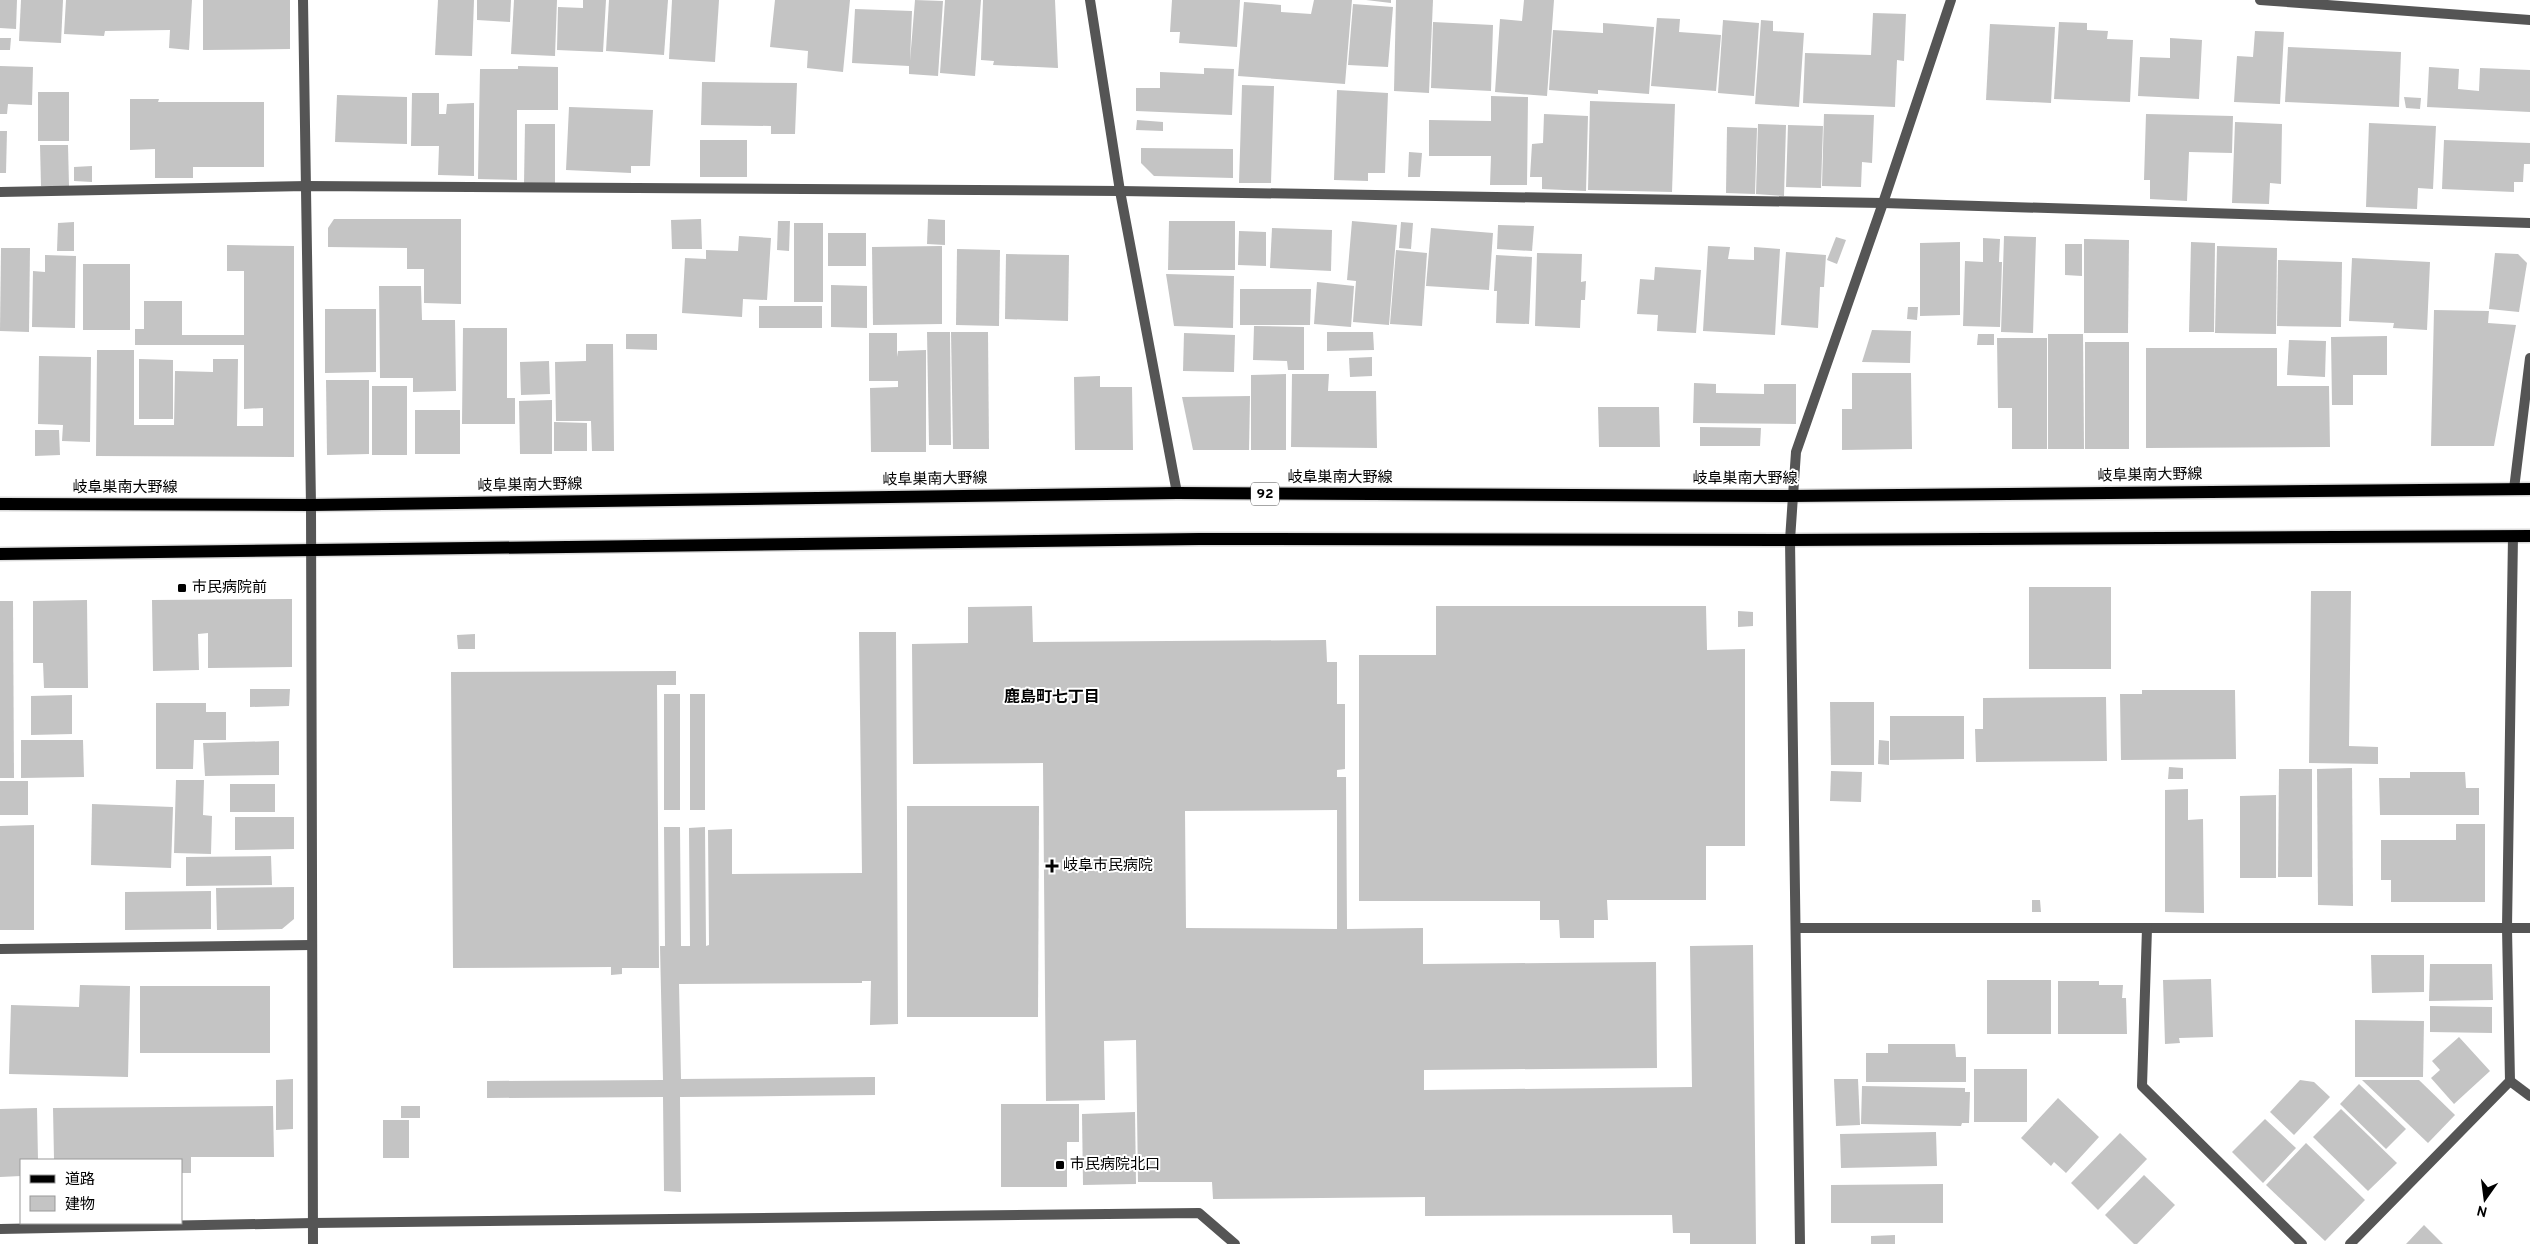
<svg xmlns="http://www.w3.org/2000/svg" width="2530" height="1244" viewBox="0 0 2530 1244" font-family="Overpass,'Noto Sans JP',sans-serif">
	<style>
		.building { fill: #c4c4c4; fill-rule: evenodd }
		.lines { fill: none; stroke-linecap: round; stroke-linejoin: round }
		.primary-casing { stroke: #dbdbdb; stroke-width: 15 }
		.street { stroke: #555; stroke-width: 10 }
		.primary { stroke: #000; stroke-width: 12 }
		.poi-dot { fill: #000; stroke: #fff; stroke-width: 2 }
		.labels { text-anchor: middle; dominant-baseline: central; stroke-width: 4; stroke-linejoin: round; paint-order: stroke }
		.shield { fill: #fff; stroke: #4c4c4c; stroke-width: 1 }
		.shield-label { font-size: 14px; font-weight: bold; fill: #000 }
		.street-label { font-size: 15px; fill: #000; stroke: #fff }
		.poi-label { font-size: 15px; fill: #000; stroke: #fff; text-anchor: start }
		.neighbourhood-label { font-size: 16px; font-weight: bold; fill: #000; stroke: #fff }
	</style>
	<rect width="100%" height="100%" fill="#fff"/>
	<g class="building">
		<polygon points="0,0 17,0 16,29 0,28"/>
		<polygon points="21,0 63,0 61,43 19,41"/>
		<polygon points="66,0 192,0 189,50 169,48 170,30 105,31 104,36 64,34"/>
		<polygon points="203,0 290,0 290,49 203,50"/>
		<polygon points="438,0 474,0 472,56 435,55"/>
		<polygon points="477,0 511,0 510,22 477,20"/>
		<polygon points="514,0 557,0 555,56 511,54"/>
		<polygon points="583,0 606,0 603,52 557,50 558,7 583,8"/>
		<polygon points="609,0 668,0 664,55 606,51"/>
		<polygon points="672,0 719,0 715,62 669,59"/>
		<polygon points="775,0 850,0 843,72 807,68 808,51 770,47"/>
		<polygon points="915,0 943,1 938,76 909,74 909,66 852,63 855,9 912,11 910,61"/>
		<polygon points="945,0 981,0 975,76 940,73"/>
		<polygon points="983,0 1055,0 1058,68 993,65 994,61 981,60"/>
		<polygon points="1172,0 1240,0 1237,47 1179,43 1180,32 1170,32"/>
		<polygon points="1314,0 1352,0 1345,84 1238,76 1244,2 1281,5 1281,12 1311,14"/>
		<polygon points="1366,0 1391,0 1391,3"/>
		<polygon points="1396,0 1433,0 1429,93 1394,91"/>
		<polygon points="1524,0 1554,0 1547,96 1495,92 1500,19 1522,21"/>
		<polygon points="1353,4 1393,7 1388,67 1348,65"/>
		<polygon points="1873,13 1906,14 1904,61 1897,60 1895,107 1803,103 1805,53 1871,55"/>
		<polygon points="1657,18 1680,19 1679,32 1721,35 1716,91 1651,86"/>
		<polygon points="1723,20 1759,23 1754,96 1718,93"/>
		<polygon points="1761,20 1773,21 1773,31 1804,33 1799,107 1755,104"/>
		<polygon points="1433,22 1493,25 1491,91 1431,88"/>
		<polygon points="2059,22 2087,23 2087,30 2108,31 2107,39 2133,40 2130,102 2054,99"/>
		<polygon points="1603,23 1654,27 1649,94 1598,90 1598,94 1549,90 1553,30 1603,33"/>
		<polygon points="1990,24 2055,27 2051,103 1986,100"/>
		<polygon points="2255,31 2284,32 2280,104 2234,102 2237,56 2253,57"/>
		<polygon points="0,38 11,38 10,50 0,50"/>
		<polygon points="2170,38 2202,40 2199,99 2138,96 2140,57 2170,58"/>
		<polygon points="2288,47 2401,52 2399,107 2285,102"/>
		<polygon points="0,66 33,67 32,105 8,104 7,114 0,114"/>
		<polygon points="518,66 558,67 558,110 517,110 517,180 478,179 480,69 518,69"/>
		<polygon points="2429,67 2459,69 2458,89 2479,91 2480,68 2530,70 2530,112 2427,107"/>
		<polygon points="1204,68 1234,69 1232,115 1136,111 1136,88 1160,88 1160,72 1204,74"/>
		<polygon points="702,82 797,83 795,134 771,134 771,126 701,125"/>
		<polygon points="1242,85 1274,86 1271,183 1239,183"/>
		<polygon points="1337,90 1388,93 1385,173 1368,173 1368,181 1334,180"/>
		<rect x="38" y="92" width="31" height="49"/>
		<polygon points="412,93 439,93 439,114 446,114 447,104 474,103 474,176 438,175 439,146 411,146"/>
		<polygon points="337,95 407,97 407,144 335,142"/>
		<polygon points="1491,96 1528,97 1527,185 1490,185 1491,156 1429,156 1429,120 1491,121"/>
		<polygon points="2404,97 2421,98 2420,109 2406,108"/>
		<polygon points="130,99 159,99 158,102 264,102 264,167 193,167 193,178 155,178 155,149 130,150"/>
		<polygon points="1590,101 1675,104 1672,192 1588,190"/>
		<polygon points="569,107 653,110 650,166 631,166 631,173 566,170"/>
		<polygon points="1544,114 1588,116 1586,191 1542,189 1542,177 1530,177 1532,144 1543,143"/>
		<polygon points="1824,114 1874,115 1872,163 1862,162 1861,187 1822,186"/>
		<polygon points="2146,114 2233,116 2232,153 2189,152 2187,201 2150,199 2150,180 2144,180"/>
		<polygon points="1137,120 1163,122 1163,131 1136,130"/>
		<polygon points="2235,122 2282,124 2281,184 2270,183 2269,204 2232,203"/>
		<polygon points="2369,123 2436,126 2433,189 2418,188 2417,209 2366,207"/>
		<polygon points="525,124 555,124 555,184 524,184"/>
		<polygon points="1758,124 1786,125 1784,196 1756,194"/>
		<polygon points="1788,125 1823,126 1821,188 1786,187"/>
		<polygon points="1727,127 1757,128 1755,194 1726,193"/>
		<polygon points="0,131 7,131 6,173 0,173"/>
		<rect x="700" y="140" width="47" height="37"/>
		<polygon points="2444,140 2530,143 2530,164 2524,164 2523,182 2514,182 2514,192 2442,189"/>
		<polygon points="40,145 68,145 69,186 41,186"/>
		<polygon points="1141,148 1233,149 1233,178 1154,176 1141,163"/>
		<polygon points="1409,152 1422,153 1420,177 1408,177"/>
		<polygon points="92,166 92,182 74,181 74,167"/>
		<polygon points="334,219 461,219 461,304 424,303 424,269 407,269 407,248 328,247 328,228"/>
		<polygon points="701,219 702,249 672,249 671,220"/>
		<polygon points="928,219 945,220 945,245 927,244"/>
		<polygon points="778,221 790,221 789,251 777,250"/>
		<polygon points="1169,221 1235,221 1235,270 1168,270"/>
		<polygon points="1352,221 1397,225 1389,325 1353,322 1356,281 1347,280"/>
		<polygon points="74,222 74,251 57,251 58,223"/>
		<polygon points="1401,222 1413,223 1411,249 1399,248"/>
		<rect x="794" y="223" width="29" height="79"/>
		<polygon points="1498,225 1534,226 1532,251 1497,249"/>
		<polygon points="1272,228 1332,230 1331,271 1270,268"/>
		<polygon points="1431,228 1493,233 1489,290 1426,286"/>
		<polygon points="1239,231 1266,232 1266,266 1238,265"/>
		<rect x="828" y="233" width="38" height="33"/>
		<polygon points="739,236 771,238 767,300 743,299 742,317 682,313 685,258 706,259 706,250 738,251"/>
		<polygon points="2004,236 2036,237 2033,333 2001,332"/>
		<polygon points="1836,237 1846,240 1837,264 1827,260"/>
		<polygon points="1983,238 2000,239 1999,262 2002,262 2000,327 1963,326 1965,261 1983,262"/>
		<polygon points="2084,239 2129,240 2128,333 2084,333"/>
		<polygon points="1960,242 1960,315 1920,316 1920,243"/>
		<polygon points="2191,242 2215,243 2214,332 2189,332"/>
		<polygon points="2065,244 2082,244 2082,276 2065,275"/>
		<polygon points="227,245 294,246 294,457 96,456 97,350 134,350 134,425 174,425 175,371 213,372 213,359 238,359 237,426 263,426 263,408 244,409 244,345 135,345 135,329 144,329 144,301 182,301 182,335 244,335 244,271 227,271"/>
		<polygon points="942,246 942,324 873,325 872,247"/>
		<polygon points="1708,246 1730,247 1728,259 1754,260 1754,247 1780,249 1775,335 1703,331"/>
		<polygon points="2217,246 2277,248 2276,334 2215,333"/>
		<polygon points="1,248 30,248 29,332 0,331"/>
		<polygon points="957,249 1000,250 999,326 956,325"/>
		<polygon points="1396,250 1427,253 1422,326 1390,324"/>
		<polygon points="1786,252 1826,255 1824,287 1820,287 1818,328 1781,325"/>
		<polygon points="1537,253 1582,254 1581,282 1586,281 1585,300 1581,300 1580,328 1535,326"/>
		<polygon points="2495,253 2518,254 2527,263 2519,312 2489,309"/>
		<polygon points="1006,254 1069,255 1068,321 1005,319"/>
		<polygon points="45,255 76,256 75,328 32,327 33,271 45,272"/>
		<polygon points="1496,255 1532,257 1529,324 1496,323 1497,291 1494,291"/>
		<polygon points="2352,258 2430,262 2427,330 2393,328 2394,323 2349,321"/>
		<polygon points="2278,260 2342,262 2341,327 2277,326"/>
		<rect x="83" y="264" width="47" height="66"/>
		<polygon points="1655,267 1701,270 1696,333 1657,331 1658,315 1637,314 1640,279 1654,280"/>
		<polygon points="1166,274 1234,276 1233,328 1174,326"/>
		<polygon points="1317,282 1354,286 1351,327 1314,324"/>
		<polygon points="831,285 867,286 867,328 831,327"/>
		<polygon points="379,286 421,286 422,320 455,320 456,391 413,392 413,378 380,378"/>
		<polygon points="1240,289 1311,289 1310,325 1240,325"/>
		<rect x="759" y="306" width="63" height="22"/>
		<polygon points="1908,307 1918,307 1917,320 1907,319"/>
		<polygon points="325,309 376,309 376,372 325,373"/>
		<polygon points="2434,310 2489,311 2488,323 2516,325 2494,446 2431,446"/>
		<polygon points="1254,326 1304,327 1304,370 1288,370 1287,361 1253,360"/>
		<polygon points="463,328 507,328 507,398 515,398 515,424 462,424"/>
		<polygon points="1872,330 1911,331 1910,363 1862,362"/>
		<polygon points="927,332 950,332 951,445 929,445"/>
		<polygon points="951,332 988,332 989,449 953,449"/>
		<polygon points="1327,332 1373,332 1374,350 1327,351"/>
		<polygon points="869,333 897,333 897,357 898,351 926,350 926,452 871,452 870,388 898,387 898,381 869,381"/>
		<polygon points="1184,333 1235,335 1234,372 1183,371"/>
		<polygon points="626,334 657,334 657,350 626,349"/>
		<polygon points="1978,334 1994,334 1994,345 1977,345"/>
		<polygon points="2048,334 2083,334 2084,449 2048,449"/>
		<polygon points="2387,336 2387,375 2353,375 2353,405 2332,405 2331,337"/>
		<polygon points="1997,338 2047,338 2047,449 2012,449 2012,408 1998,408"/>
		<polygon points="2289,340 2326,341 2325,377 2287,375"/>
		<rect x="2085" y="342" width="44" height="107"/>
		<polygon points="586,344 613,344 614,451 592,451 591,421 556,421 555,362 586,361"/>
		<polygon points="2146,348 2277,348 2277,386 2329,386 2330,447 2146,448"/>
		<polygon points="39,356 91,357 90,442 62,441 63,425 38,424"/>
		<polygon points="1372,357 1372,376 1350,377 1349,358"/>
		<polygon points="139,359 173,360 173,419 139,419"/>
		<polygon points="549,361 550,394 521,395 520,362"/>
		<polygon points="1852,373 1911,373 1912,449 1842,450 1842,409 1852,409"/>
		<polygon points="1286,374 1286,450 1251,450 1251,375"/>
		<polygon points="1292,374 1329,374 1328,391 1376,391 1377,448 1291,447"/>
		<polygon points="1100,376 1100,387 1132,387 1133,450 1075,450 1074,377"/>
		<polygon points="326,380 369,380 369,454 327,455"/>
		<polygon points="1694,383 1716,384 1716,393 1764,394 1764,384 1796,384 1796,424 1693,423"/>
		<rect x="372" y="386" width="35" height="69"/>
		<polygon points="1250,396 1249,450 1193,450 1182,397"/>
		<polygon points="552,400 552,454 520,454 519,401"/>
		<polygon points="1598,407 1659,407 1660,447 1599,447"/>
		<rect x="415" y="410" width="45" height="44"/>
		<polygon points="554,422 587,423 587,451 554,451"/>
		<polygon points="1700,427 1761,428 1760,446 1700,446"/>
		<polygon points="35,430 59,430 60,455 35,456"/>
		<rect x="2029" y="587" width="82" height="82"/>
		<polygon points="2311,591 2351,591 2349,746 2378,747 2378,764 2309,763"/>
		<polygon points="292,599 292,667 208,668 208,633 198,634 199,670 153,671 152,600"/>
		<polygon points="87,600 88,688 44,688 43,663 33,663 33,601"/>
		<polygon points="0,601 13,601 14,778 0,778"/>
		<path d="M1032 606 1033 642 1326 640 1327 662H1337V704H1345V769L1337 770V777H1346L1347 929 1423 928V964L1656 962 1657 1068 1424 1070V1090L1692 1087 1690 946 1753 945 1756 1244H1690V1233H1673L1672 1215 1425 1216V1197L1213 1199 1212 1182H1138L1136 1040 1104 1041 1105 1100 1046 1101 1043 763 913 764 912 644 968 643V607ZM1337 810V929L1186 928 1185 811Z"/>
		<polygon points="1436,606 1706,606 1707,650 1745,649 1745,846 1706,846 1706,900 1607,900 1608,920 1594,920 1594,938 1560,938 1559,920 1540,920 1540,901 1359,901 1359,655 1436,655"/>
		<polygon points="1738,611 1753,612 1753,626 1738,627"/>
		<polygon points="859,632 896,632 898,1024 870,1025 871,981 862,981 862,983 679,984 681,1079 875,1077 875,1095 680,1097 681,1192 664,1191 663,1097 487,1098 487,1081 663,1080 660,946 665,946 664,827 680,827 681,946 690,946 689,828 705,827 706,946 709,945 708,830 732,829 732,874 862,873"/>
		<polygon points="475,634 475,649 458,649 457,635"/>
		<polygon points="676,671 676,685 657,685 659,968 622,968 622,974 611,975 611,967 453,968 451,672"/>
		<polygon points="250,689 290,689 289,706 250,707"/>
		<polygon points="2142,690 2235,690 2236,759 2121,760 2120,694 2142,694"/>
		<rect x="664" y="694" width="16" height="116"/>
		<rect x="690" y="694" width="15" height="116"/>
		<polygon points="72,695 72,734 31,735 31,696"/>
		<polygon points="2106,697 2107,761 1976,762 1975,729 1983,729 1983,698"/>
		<polygon points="1830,702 1874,702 1874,765 1831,765"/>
		<polygon points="156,703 206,703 206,712 226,712 226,740 194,740 193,769 156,769"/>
		<polygon points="1890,716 1964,716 1964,759 1890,760"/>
		<polygon points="21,740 83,740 84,777 21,778"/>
		<polygon points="1879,740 1889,741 1889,765 1878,764"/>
		<polygon points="279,741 279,775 205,776 203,743"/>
		<polygon points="2169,767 2183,768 2183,779 2168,779"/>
		<polygon points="2352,768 2353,906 2318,905 2317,769"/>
		<polygon points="2279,769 2312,769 2312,877 2278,877"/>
		<polygon points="1831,771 1862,772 1861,802 1830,801"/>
		<polygon points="2410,772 2465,772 2466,788 2479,788 2479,815 2380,815 2379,778 2410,778"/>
		<polygon points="176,780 204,780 203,815 212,816 211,854 174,853"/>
		<rect x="0" y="781" width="28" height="34"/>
		<rect x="230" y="784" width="45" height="28"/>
		<polygon points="2188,789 2188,820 2203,819 2204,913 2165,912 2165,790"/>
		<polygon points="2276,795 2276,878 2240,878 2240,796"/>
		<polygon points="92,804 173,807 171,868 91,865"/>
		<polygon points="907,806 1039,806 1038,1017 907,1017"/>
		<polygon points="235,817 294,817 294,849 235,850"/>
		<polygon points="2456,824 2485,824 2485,902 2391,902 2391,880 2381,880 2381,840 2456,840"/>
		<polygon points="34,825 34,930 0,930 0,826"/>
		<polygon points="271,856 272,885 186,886 186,857"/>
		<polygon points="294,887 294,919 282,929 217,930 216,888"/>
		<polygon points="211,891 211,929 125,930 125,892"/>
		<polygon points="2032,900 2040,900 2041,912 2032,912"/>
		<polygon points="2371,955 2424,955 2424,992 2372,993"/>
		<polygon points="2430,964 2492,964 2493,1000 2429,1001"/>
		<polygon points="2211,979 2213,1037 2179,1038 2180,1043 2165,1044 2163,980"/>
		<rect x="1987" y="980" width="64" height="54"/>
		<polygon points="2058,981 2099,981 2099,985 2123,985 2122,998 2126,998 2127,1034 2058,1034"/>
		<polygon points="80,985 130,986 128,1077 9,1074 11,1005 79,1007"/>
		<rect x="140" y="986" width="130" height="67"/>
		<polygon points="2430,1006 2492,1007 2492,1033 2430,1032"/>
		<polygon points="2355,1020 2424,1021 2423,1077 2355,1077"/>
		<polygon points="2459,1037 2490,1071 2454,1104 2431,1078 2440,1070 2432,1061"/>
		<polygon points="1888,1044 1955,1044 1956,1057 1966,1057 1966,1082 1866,1082 1866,1053 1888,1053"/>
		<rect x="1974" y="1069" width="53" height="53"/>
		<polygon points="293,1079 293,1129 276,1130 276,1080"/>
		<polygon points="1834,1079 1858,1079 1860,1125 1836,1126"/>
		<polygon points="2300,1080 2314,1082 2330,1097 2294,1135 2270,1112"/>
		<polygon points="2362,1080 2419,1080 2455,1115 2428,1143"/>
		<polygon points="2359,1084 2406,1129 2386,1149 2340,1104"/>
		<polygon points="1862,1086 1965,1088 1965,1092 1970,1092 1969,1123 1962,1123 1961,1126 1861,1124"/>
		<polygon points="2058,1098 2099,1137 2066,1173 2054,1162 2051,1166 2021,1138"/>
		<polygon points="1001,1104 1079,1104 1079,1142 1067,1142 1067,1187 1001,1187"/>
		<polygon points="273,1106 274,1157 191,1157 191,1173 181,1173 181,1160 54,1159 53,1108"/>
		<rect x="401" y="1106" width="19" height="12"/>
		<polygon points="37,1108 38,1160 21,1160 21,1176 0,1177 0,1109"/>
		<polygon points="2341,1109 2397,1163 2368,1191 2313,1137"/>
		<polygon points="1135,1112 1136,1184 1083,1185 1082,1114"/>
		<polygon points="2265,1119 2296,1148 2263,1183 2232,1152"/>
		<rect x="383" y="1120" width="26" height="38"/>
		<polygon points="1936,1132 1937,1166 1841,1168 1840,1134"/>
		<polygon points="2120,1133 2147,1159 2098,1210 2071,1183"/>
		<polygon points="2306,1143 2365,1200 2325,1241 2266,1185"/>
		<polygon points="2144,1175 2175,1205 2137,1244 2134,1244 2105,1215"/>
		<polygon points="1943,1184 1943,1223 1831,1223 1831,1185"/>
		<polygon points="2424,1225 2443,1244 2406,1244"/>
		<polygon points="1895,1235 1895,1244 1871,1244 1871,1236"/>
	</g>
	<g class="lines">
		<defs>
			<g id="primary">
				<polyline points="0,504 311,505 1177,493 1791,496 2530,489"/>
				<polyline points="0,554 1199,539 1790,540 2530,536"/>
			</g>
		</defs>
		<use href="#primary" class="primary-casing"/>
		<g class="street">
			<polyline points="303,0 311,505 313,1244"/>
			<polyline points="1090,0 1120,191 1177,493"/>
			<polyline points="2260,0 2530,20"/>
			<polyline points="0,192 307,186 1120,191 1883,203 2530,223"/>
			<polyline points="2514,489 2530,358"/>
			<polyline points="1797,928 2530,928"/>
			<polyline points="2147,928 2142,1086 2302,1244"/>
			<polyline points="0,949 312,945"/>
			<polyline points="2510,1081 2530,1096"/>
			<polyline points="0,1229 313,1223 1199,1213 1235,1244"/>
			<polyline points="1800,1244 1790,540 1796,452 1883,203 1951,0"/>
			<polyline points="2350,1244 2510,1081 2507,928 2513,536"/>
		</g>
		<use href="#primary" class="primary"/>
	</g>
	<g class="poi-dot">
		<rect x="177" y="583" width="10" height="10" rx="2.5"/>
		<path d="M1049.5 858.5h5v5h5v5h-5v5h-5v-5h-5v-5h5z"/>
		<rect x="1055" y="1160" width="10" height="10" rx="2.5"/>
	</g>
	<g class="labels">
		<rect class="shield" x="1251" y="482.5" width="28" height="23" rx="4"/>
		<g class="shield-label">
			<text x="1265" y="494">92</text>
		</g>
		<g class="street-label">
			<text transform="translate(2150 476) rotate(-1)">岐阜巣南大野線</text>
			<text x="1340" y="478">岐阜巣南大野線</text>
			<text x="1745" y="479">岐阜巣南大野線</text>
			<text transform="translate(935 480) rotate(-1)">岐阜巣南大野線</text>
			<text transform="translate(530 486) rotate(-1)">岐阜巣南大野線</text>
			<text x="125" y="488">岐阜巣南大野線</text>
		</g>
		<g class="poi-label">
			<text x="192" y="588">市民病院前</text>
			<text x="1063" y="866">岐阜市民病院</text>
			<text x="1070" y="1165">市民病院北口</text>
		</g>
		<g class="neighbourhood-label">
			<text x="1052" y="698">鹿島町七丁目</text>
		</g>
	</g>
	<rect x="20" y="1159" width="162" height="65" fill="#ffffff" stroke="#999999"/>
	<rect x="30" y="1175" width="25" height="8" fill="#000000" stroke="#999999"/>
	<text x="65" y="1184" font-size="15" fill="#000000">道路</text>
	<rect x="30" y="1196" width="25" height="15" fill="#c4c4c4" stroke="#999999"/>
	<text x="65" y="1209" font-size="15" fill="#000000">建物</text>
	<g transform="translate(2485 1199) rotate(194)" stroke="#ffffff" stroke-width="4" paint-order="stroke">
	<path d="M0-4L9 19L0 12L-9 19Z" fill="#000000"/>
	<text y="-8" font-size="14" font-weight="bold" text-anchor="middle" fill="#000000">N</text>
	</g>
</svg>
